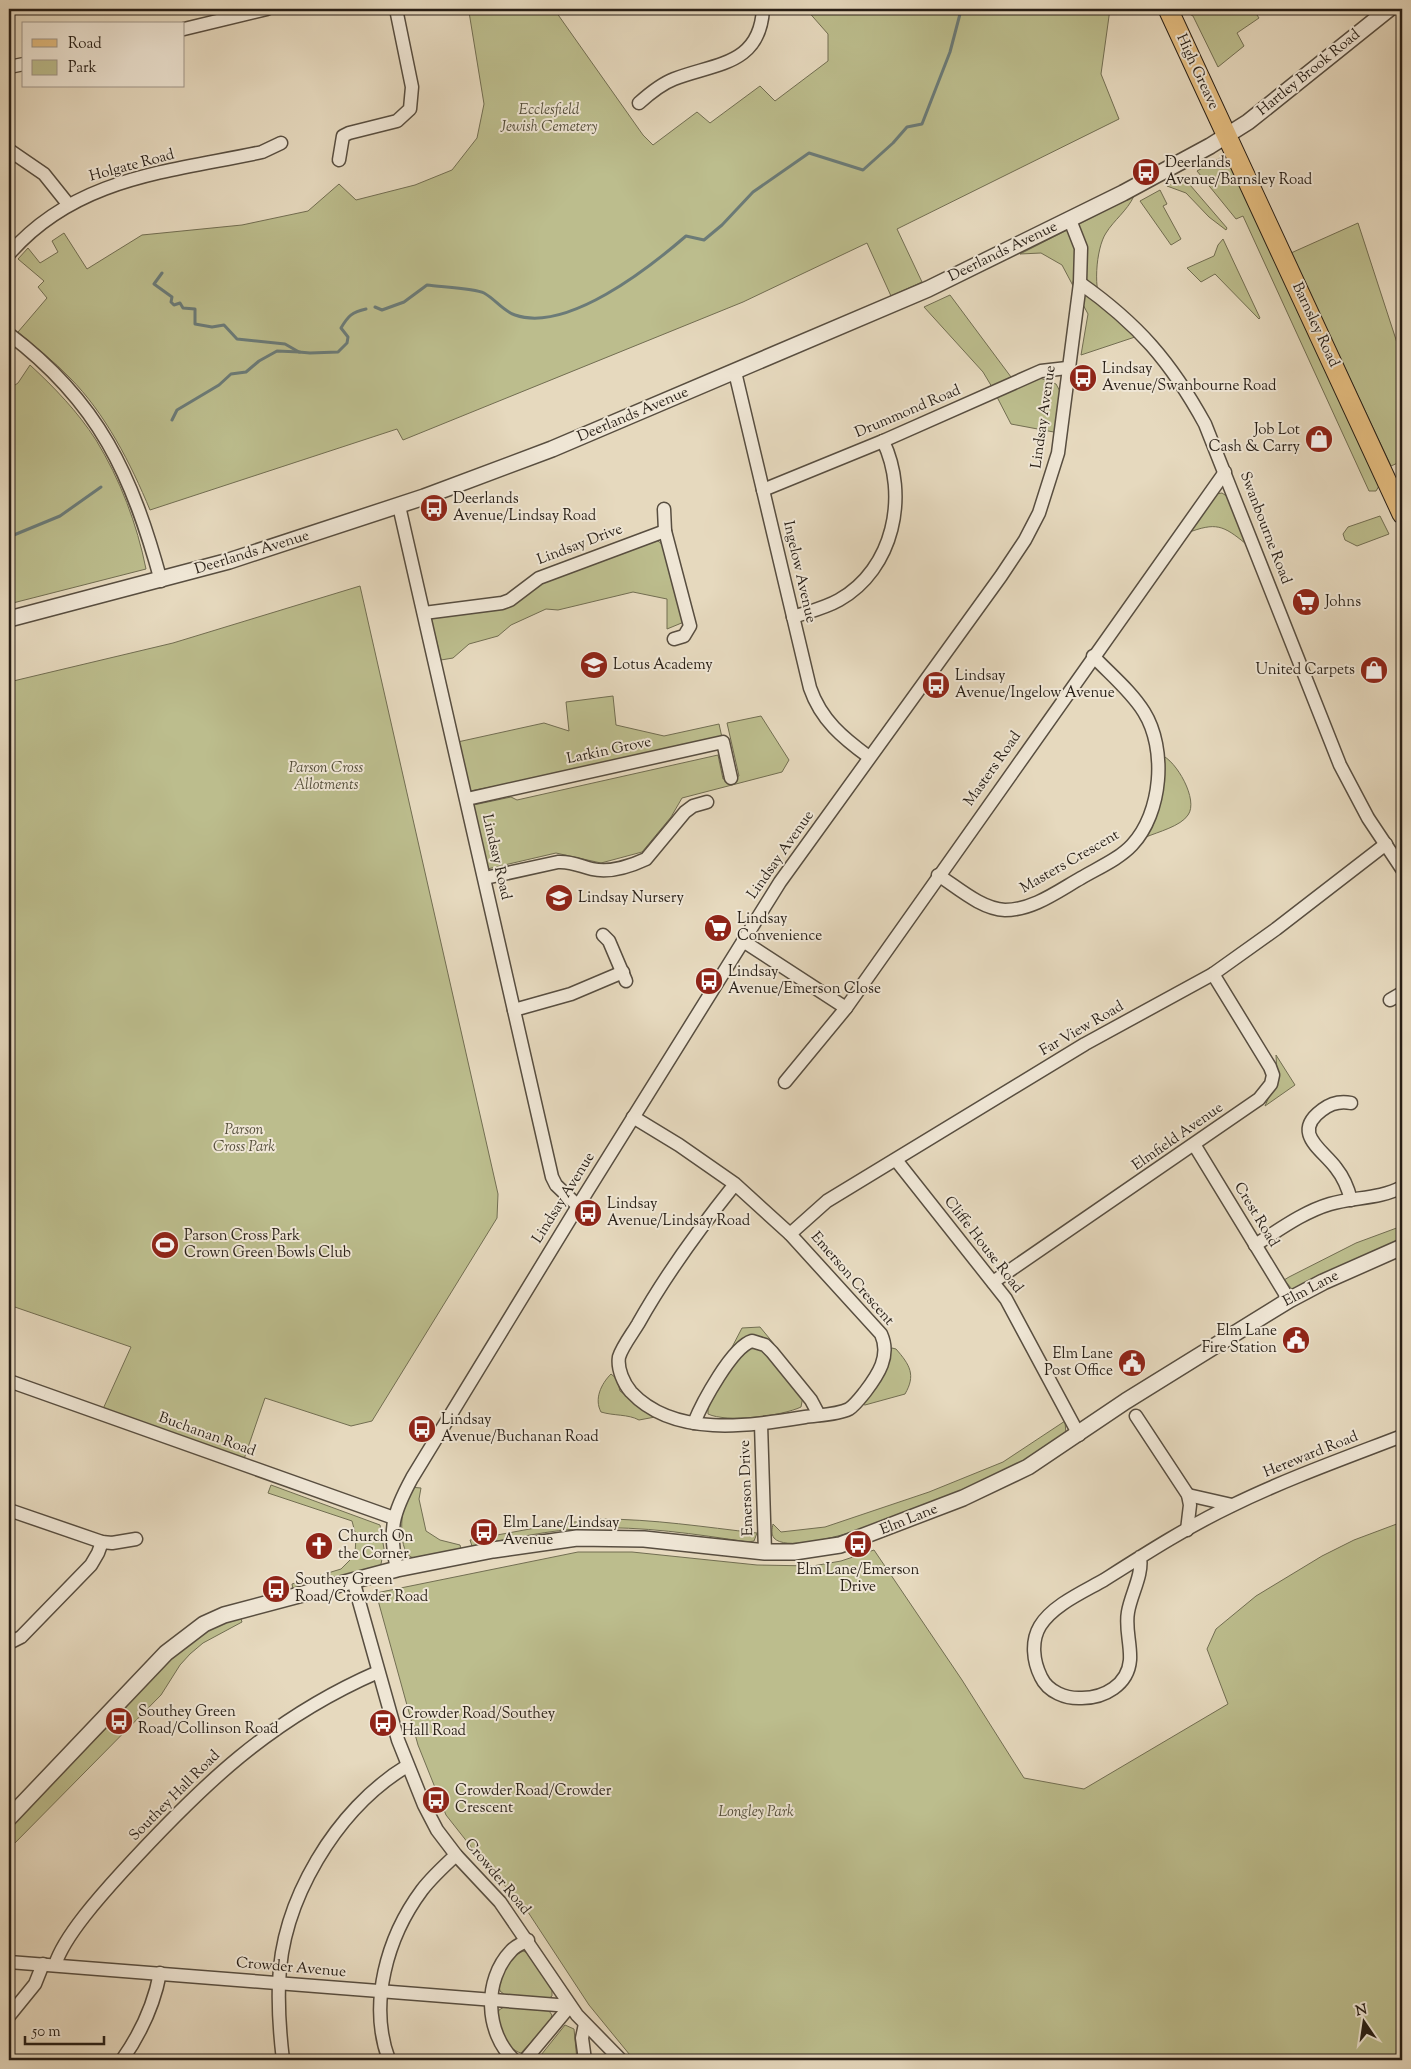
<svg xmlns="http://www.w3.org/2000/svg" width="1411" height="2069" viewBox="0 0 1411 2069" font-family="'Sorts Mill Goudy',serif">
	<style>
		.green { fill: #bcbd8d; stroke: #726e52 }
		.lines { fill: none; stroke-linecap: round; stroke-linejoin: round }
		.stream { stroke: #6b7b78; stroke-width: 3 }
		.minor-casing { stroke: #584e40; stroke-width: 15 }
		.tertiary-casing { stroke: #584e40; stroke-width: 18 }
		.primary-casing { stroke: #281f16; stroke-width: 21 }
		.minor { stroke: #efe6d5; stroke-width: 12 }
		.tertiary { stroke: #efe6d5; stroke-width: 15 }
		.primary { stroke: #e3bc7f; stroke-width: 19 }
		.labels { text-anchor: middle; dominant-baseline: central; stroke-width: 4; stroke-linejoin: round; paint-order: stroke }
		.street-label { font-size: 15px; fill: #281f16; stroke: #efe6d5 }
		.park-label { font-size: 15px; font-style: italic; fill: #544e3a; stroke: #efe6d5 }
		.poi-label { font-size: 15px; fill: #281f16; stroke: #efe6d5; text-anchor: start }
	</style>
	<rect width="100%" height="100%" fill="#e6d9be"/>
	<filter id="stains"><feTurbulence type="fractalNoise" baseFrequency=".004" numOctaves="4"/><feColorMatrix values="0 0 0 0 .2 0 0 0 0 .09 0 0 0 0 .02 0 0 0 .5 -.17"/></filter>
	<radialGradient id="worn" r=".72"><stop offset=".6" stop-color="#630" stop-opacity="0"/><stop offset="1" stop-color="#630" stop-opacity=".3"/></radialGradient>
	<g class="green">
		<path d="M475 9H554L643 135 653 145 697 112 710 123 760 86 775 101 828 61V34L806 9H1110L1101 74 1119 119 897 229 922 282 891 296 867 243 743 302 403 440 397 429 150 510C131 464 105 413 70 378 54 361 35 347 18 332L47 298 38 287 44 281 18 259 28 248 40 263 58 252 52 241 64 233 87 269 142 235 242 225 308 211 339 184 356 200 415 185 452 170 477 138 484 104 469 12Z"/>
		<polygon points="1181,9 1253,9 1259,18 1237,33 1244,46 1218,67 1193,16"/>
		<polygon points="1220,158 1225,160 1223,162 1225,166 1231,165 1379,486 1376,491 1369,491 1243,216 1236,219 1197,171"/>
		<polygon points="1184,178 1227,228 1226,230 1209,217 1186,193 1167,186"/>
		<polygon points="1160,190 1167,204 1163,206 1181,239 1171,245 1140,201"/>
		<path d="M1134 196C1127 211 1114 220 1106 233 1096 248 1092 293 1104 308 1113 318 1125 328 1135 337L1081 355 1088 314 1062 265 1041 253 1020 254Z"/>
		<polygon points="1358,223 1402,358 1402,461 1391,466 1291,253"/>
		<polygon points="1223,239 1260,318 1259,319 1215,274 1201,282 1187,268 1214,256 1218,245"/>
		<polygon points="950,295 1011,377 992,387 983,372 924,307"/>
		<path d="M30 365C54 387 78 412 96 440 120 479 137 524 146 569L9 604V389L18 383Z"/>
		<polygon points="1040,378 1056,384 1062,395 1059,433 1011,424 997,397"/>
		<path d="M1222 493 1228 497 1246 544C1223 525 1216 522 1187 533L1216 494Z"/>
		<polygon points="1380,516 1389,534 1357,546 1345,540 1343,534 1348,527"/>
		<polygon points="657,540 664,546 684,622 667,629 667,599 633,592 558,610 546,609 511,625 498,636 469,644 453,658 441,660 431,618 475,611 545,581"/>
		<polygon points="360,586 498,1194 497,1218 372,1421 351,1426 265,1398 244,1459 103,1409 131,1347 9,1305 9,682 173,643"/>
		<polygon points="613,696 616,725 664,736 719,724 723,742 465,792 453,743 544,723 569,731 566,702"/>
		<polygon points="761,716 789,760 782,772 682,798 671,817 642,852 601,863 556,853 483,870 469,806 511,797 517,800 718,755 723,779 739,776 727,723"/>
		<path d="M1161 755C1176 760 1199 800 1188 815 1181 826 1158 832 1146 837Z"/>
		<polygon points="1276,1055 1295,1085 1265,1106 1277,1078"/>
		<polygon points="1402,1226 1402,1241 1300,1287 1292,1289 1284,1280 1289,1277 1356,1243"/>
		<polygon points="760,1327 774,1344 762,1339 730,1351 742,1328"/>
		<path d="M752 1347 761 1349 803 1396 801 1407C782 1416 727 1423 708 1414V1404L741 1354Z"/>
		<path d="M892 1348 896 1349C910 1365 916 1375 905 1394L865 1405 862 1404Z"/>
		<path d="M611 1374 617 1379 620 1391 655 1417 639 1420C628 1414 614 1416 601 1412 594 1399 601 1384 611 1374Z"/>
		<path d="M1065 1421 1066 1435 1059 1440C1033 1456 1007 1471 979 1484 952 1498 795 1562 774 1538 771 1534 772 1529 773 1524L781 1532 825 1527 929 1492 1003 1462Z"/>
		<polygon points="271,1485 380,1525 384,1549 379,1574 294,1595 292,1584 341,1569 355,1555 356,1536 352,1521 268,1493"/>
		<path d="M409 1487 421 1488 419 1499 426 1531 440 1540 460 1545 461 1549C450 1552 421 1562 411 1557 396 1549 402 1500 409 1487Z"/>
		<path d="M601 1519C653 1519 704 1527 757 1533L754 1541 748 1542C695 1534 642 1526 588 1528 549 1530 510 1539 472 1546L470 1540 557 1524Z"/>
		<polygon points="1402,1522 1402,2060 634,2060 589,2005 526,1909 483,1862 446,1815 418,1745 376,1593 578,1552 632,1552 757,1565 813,1566 841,1561 874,1550 962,1680 1024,1778 1084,1789 1228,1704 1207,1649 1216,1629 1256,1596 1322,1556 1354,1540"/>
		<polygon points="240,1616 242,1622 203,1643 190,1654 180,1665 161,1695 9,1849 9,1828 124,1710 148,1678 200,1634"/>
		<path d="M523 1951 528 1953 552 1990V1996L548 1999 505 1995 500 1991C496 1976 510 1957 523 1951Z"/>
		<path d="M504 2007 549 2011 552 2015 550 2021 521 2053C507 2050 494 2023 499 2010Z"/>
		<polygon points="565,2025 574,2029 577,2060 537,2060"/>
	</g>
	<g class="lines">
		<g class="stream">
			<path d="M162 273 154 284 172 297 171 302 174 305 180 303 183 308 195 309V324L212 327 224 325 237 339 285 344 299 352 310 353 338 352 347 343 348 337 341 328C348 316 352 312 366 309"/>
			<path d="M375 307 382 310 404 302 427 285C440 287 474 288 484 293 495 299 503 311 515 315 567 333 649 268 686 236L704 240 722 225 753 192 809 153 863 170 893 143 907 127 922 124 950 52 960 14 965 9"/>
			<polyline points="172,420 177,410 219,385 231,374 246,372 259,361 277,351 300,352"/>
			<polyline points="9,537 60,516 101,487"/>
		</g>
		<defs>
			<g id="minor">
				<polyline points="184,29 267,9"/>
				<polyline points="9,67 24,64"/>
				<path d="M639 103C649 94 661 84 674 79 716 63 760 65 763 9"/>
				<polyline points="9,150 44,174 68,204"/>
				<polyline points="339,160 343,136 349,133 397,121 410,109 412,87 396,9"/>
				<path d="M9 254C76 177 168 172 262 152L281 143"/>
				<path d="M1080 283C1138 324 1171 362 1205 424L1340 765 1368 818 1402 869"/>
				<path d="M9 334C99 402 132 475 161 581"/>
				<path d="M735 372 810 688C821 720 843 738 869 757"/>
				<polyline points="763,490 883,441 1041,371 1067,368"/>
				<polyline points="399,506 552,1177 556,1185 578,1206"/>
				<polyline points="664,509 665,531 690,626 684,636 674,639"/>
				<polyline points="424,613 502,603 510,600 539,578 665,531"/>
				<path d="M793 617C808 612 825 608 839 600 894 569 909 495 883 441"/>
				<polyline points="467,799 723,742 731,778"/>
				<path d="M938 875C957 887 981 909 1005 910 1033 910 1058 891 1081 878 1098 868 1119 859 1132 845 1162 813 1167 749 1144 712 1131 691 1110 674 1093 656"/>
				<path d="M485 878 558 862C571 861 580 866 592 869 609 873 631 866 646 859L685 812 693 806 707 802"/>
				<polyline points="603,935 609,941 626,981"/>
				<polyline points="743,941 846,1008"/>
				<polyline points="1390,1000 1402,993"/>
				<polyline points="514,1010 571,994 623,972"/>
				<polyline points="785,1082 846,1008 1225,472"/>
				<path d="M633 1117 679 1145 735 1184 790 1234 881 1334C891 1356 878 1375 865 1392 861 1397 855 1405 849 1409 837 1415 818 1415 805 1417 749 1426 674 1438 631 1392 624 1384 617 1369 619 1357 622 1347 632 1334 638 1324 666 1274 699 1229 735 1184"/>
				<polyline points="1195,1146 1289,1300"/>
				<polyline points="896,1160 1006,1299 1079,1435"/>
				<path d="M1351 1200C1348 1188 1344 1178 1336 1168 1322 1149 1291 1133 1322 1110 1331 1103 1341 1101 1351 1103"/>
				<polyline points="790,1234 827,1201 1085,1044 1213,974 1276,929 1386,844"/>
				<path d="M1255 1245C1279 1230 1303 1212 1330 1204 1354 1197 1380 1199 1402 1187"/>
				<polyline points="993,1282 1259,1099 1271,1084 1273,1075 1270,1067 1213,974"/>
				<polyline points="9,1381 394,1518"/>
				<polyline points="1136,1416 1188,1495 1190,1505 1187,1530"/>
				<path d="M694 1423C702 1403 732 1347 752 1341L765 1345 772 1352 811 1400 819 1415"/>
				<polyline points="761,1424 765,1552"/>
				<polyline points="1188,1495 1232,1505"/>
				<polyline points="9,1510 102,1542 112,1543 136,1539"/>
				<path d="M1140 1557C1143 1575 1131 1594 1128 1612 1125 1628 1131 1644 1130 1660 1128 1685 1104 1698 1082 1698 1066 1699 1048 1692 1041 1677 1033 1661 1031 1641 1040 1626 1053 1605 1083 1592 1104 1580 1145 1554 1187 1527 1231 1506 1286 1479 1345 1458 1402 1436"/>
				<path d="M397 1569C388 1529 393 1513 412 1478L578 1206 780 882 1001 576 1025 540 1039 513 1058 453 1080 283 1081 248 1070 220"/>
				<polyline points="353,1580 398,1740 424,1805 437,1830 456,1855 500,1902 577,2015 621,2060"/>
				<polyline points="9,1643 21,1637 91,1565 98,1553 102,1542"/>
				<polyline points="9,1962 570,2006"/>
				<path d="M55 1965C64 1936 102 1894 123 1871 202 1785 270 1719 378 1672"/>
				<polyline points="9,2016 35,1984 43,1964"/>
				<polyline points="585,2024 582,2038 585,2060"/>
				<path d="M122 2060C141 2033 154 2005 160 1973"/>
				<path d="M283 2060C280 2035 278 2010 279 1984 281 1901 336 1809 407 1766"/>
				<path d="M389 2060C368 2004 387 1937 422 1890 432 1877 444 1866 456 1855"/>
				<path d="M514 2060C485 2033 483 1980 511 1951 515 1946 523 1943 528 1940"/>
				<polyline points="525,2060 570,2006"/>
			</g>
			<g id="tertiary">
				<polyline points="9,619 229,561 424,497 552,449 928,289 1123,193 1210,146 1248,122 1389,9"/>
				<polyline points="9,1818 166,1653 204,1624 224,1615 397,1569 493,1550 577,1538 644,1539 765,1552 794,1552 840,1545 963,1498 1028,1467 1126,1401 1289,1300 1323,1282 1402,1247"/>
			</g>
			<polyline id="primary" points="1168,9 1402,514"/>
		</defs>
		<use href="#minor" class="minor-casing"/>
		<use href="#tertiary" class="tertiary-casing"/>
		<use href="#primary" class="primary-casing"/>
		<use href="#minor" class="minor"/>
		<use href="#tertiary" class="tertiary"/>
		<use href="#primary" class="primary"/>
	</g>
	<defs>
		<symbol id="bus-disc" viewBox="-11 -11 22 22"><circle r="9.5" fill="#8f2418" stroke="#efe6d5"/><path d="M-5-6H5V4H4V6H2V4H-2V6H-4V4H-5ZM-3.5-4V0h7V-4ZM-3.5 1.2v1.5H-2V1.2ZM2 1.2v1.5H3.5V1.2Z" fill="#fff"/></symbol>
		<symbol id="shop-disc" viewBox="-11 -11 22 22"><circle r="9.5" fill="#8f2418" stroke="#efe6d5"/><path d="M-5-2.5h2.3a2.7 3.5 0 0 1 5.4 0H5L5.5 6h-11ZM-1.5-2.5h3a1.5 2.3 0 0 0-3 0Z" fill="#fff"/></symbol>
		<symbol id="supermarket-disc" viewBox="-11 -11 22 22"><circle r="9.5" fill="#8f2418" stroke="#efe6d5"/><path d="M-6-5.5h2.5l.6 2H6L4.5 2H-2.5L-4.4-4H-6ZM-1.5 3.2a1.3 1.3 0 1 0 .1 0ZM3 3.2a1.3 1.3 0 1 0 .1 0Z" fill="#fff"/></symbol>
		<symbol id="school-disc" viewBox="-11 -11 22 22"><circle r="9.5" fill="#8f2418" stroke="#efe6d5"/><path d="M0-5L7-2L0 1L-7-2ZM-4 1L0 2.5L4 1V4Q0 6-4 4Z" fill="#fff"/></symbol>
		<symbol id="stadium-disc" viewBox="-11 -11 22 22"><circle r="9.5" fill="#8f2418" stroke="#efe6d5"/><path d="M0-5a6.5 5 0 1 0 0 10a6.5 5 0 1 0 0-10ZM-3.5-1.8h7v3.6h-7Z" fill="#fff"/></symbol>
		<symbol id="civic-disc" viewBox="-11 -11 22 22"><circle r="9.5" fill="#8f2418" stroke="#efe6d5"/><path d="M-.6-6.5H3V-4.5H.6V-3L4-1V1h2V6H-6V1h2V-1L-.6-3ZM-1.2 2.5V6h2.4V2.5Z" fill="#fff"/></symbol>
		<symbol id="church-disc" viewBox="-11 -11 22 22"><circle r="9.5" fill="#8f2418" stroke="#efe6d5"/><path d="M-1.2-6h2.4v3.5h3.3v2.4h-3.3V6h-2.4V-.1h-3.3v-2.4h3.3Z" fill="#fff"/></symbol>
	</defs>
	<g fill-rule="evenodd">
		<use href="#bus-disc" x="1130" y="156" width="32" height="32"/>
		<use href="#bus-disc" x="1067" y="362" width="32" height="32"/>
		<use href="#shop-disc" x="1303" y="423" width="32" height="32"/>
		<use href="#bus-disc" x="418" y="492" width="32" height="32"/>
		<use href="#supermarket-disc" x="1290" y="586" width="32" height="32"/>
		<use href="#school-disc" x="578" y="649" width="32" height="32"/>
		<use href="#shop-disc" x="1358" y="654" width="32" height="32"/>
		<use href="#bus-disc" x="920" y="669" width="32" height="32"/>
		<use href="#school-disc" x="543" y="882" width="32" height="32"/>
		<use href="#supermarket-disc" x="702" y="912" width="32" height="32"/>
		<use href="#bus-disc" x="693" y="965" width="32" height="32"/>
		<use href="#bus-disc" x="572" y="1197" width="32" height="32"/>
		<use href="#stadium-disc" x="149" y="1229" width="32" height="32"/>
		<use href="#civic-disc" x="1280" y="1324" width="32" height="32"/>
		<use href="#civic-disc" x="1116" y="1347" width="32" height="32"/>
		<use href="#bus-disc" x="406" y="1413" width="32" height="32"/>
		<use href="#bus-disc" x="468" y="1516" width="32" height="32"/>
		<use href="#bus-disc" x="842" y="1528" width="32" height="32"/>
		<use href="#church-disc" x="303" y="1530" width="32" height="32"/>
		<use href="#bus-disc" x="260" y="1573" width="32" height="32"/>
		<use href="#bus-disc" x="103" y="1705" width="32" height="32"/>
		<use href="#bus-disc" x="367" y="1707" width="32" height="32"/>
		<use href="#bus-disc" x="420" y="1784" width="32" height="32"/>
	</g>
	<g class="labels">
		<g class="street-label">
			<text transform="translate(1197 72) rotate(65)">High Greave</text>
			<text transform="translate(1309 73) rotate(-39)">Hartley Brook Road</text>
			<text transform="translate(132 166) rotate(-15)">Holgate Road</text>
			<text transform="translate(1003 252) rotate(-26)">Deerlands Avenue</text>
			<text transform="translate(1315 325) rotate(65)">Barnsley Road</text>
			<text transform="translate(908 412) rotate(-23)">Drummond Road</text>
			<text transform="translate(633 415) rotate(-23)">Deerlands Avenue</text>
			<text transform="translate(1044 417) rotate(-82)">Lindsay Avenue</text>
			<text transform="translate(1265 528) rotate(69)">Swanbourne Road</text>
			<text transform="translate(580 545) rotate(-21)">Lindsay Drive</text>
			<text transform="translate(252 553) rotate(-17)">Deerlands Avenue</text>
			<text transform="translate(799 572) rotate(77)">Ingelow Avenue</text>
			<text transform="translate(609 751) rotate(-12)">Larkin Grove</text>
			<text transform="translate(993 769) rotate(-55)">Masters Road</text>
			<text transform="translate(781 855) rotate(-55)">Lindsay Avenue</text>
			<text transform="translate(496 857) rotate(77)">Lindsay Road</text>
			<text transform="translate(1070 862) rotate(-30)">Masters Crescent</text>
			<text transform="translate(1082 1029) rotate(-30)">Far View Road</text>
			<text transform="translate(1178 1137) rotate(-35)">Elmfield Avenue</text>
			<text transform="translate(564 1198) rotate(-58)">Lindsay Avenue</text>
			<text transform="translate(1256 1215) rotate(59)">Crest Road</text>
			<text transform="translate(983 1245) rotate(52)">Cliffe House Road</text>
			<text transform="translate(852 1279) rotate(49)">Emerson Crescent</text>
			<text transform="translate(1311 1289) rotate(-28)">Elm Lane</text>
			<text transform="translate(207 1435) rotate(20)">Buchanan Road</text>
			<text transform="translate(1311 1455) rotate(-22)">Hereward Road</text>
			<text transform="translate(747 1488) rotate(-92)">Emerson Drive</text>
			<text transform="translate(909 1520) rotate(-22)">Elm Lane</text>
			<text transform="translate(175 1796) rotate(-45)">Southey Hall Road</text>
			<text transform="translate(497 1877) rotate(50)">Crowder Road</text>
			<text transform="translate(291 1968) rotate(5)">Crowder Avenue</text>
		</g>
		<g class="park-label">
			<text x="549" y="110">Ecclesfield<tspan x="549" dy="17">Jewish Cemetery</tspan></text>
			<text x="326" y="768">Parson Cross<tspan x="326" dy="17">Allotments</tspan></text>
			<text x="244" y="1130">Parson<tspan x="244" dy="17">Cross Park</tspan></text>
			<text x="756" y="1812">Longley Park</text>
		</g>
		<g class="poi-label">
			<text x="1165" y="163">Deerlands<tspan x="1165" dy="17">Avenue/Barnsley Road</tspan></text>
			<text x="1102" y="369">Lindsay<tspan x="1102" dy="17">Avenue/Swanbourne Road</tspan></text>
			<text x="1300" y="430" text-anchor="end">Job Lot<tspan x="1300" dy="17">Cash &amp; Carry</tspan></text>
			<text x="453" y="499">Deerlands<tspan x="453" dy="17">Avenue/Lindsay Road</tspan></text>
			<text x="1325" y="602">Johns</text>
			<text x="613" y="665">Lotus Academy</text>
			<text x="1355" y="670" text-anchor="end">United Carpets</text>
			<text x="955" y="676">Lindsay<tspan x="955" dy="17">Avenue/Ingelow Avenue</tspan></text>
			<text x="578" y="898">Lindsay Nursery</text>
			<text x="737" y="919">Lindsay<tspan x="737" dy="17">Convenience</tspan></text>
			<text x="728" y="972">Lindsay<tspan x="728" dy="17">Avenue/Emerson Close</tspan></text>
			<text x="607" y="1204">Lindsay<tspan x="607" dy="17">Avenue/Lindsay Road</tspan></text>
			<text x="184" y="1236">Parson Cross Park<tspan x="184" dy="17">Crown Green Bowls Club</tspan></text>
			<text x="1277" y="1331" text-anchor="end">Elm Lane<tspan x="1277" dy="17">Fire Station</tspan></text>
			<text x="1113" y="1354" text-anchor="end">Elm Lane<tspan x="1113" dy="17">Post Office</tspan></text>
			<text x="441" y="1420">Lindsay<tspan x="441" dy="17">Avenue/Buchanan Road</tspan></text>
			<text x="503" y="1523">Elm Lane/Lindsay<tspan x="503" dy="17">Avenue</tspan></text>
			<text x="338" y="1537">Church On<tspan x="338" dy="17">the Corner</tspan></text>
			<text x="858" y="1570" text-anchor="middle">Elm Lane/Emerson<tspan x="858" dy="17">Drive</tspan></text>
			<text x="295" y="1580">Southey Green<tspan x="295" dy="17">Road/Crowder Road</tspan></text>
			<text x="138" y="1712">Southey Green<tspan x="138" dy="17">Road/Collinson Road</tspan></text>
			<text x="402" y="1714">Crowder Road/Southey<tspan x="402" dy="17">Hall Road</tspan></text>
			<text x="455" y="1791">Crowder Road/Crowder<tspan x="455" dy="17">Crescent</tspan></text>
		</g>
	</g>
	<rect width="1411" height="2069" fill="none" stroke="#e6d9be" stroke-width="30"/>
	<rect x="10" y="10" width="1391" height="2049" fill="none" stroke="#281f16" stroke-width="2.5"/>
	<rect x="15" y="15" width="1381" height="2039" fill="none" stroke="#281f16"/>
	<rect x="22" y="22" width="162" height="65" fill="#efe6d5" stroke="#9f9689"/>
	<rect x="32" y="39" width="25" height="8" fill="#e3bc7f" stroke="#9f9689"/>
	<text x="68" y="48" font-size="15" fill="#281f16">Road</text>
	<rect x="32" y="60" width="25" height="15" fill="#bcbd8d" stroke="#9f9689"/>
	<text x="68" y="72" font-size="15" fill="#281f16">Park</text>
	<g transform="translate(1364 2022) rotate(347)" stroke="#efe6d5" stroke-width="4" paint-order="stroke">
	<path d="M0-4L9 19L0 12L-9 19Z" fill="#281f16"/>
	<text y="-8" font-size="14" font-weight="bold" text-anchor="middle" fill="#281f16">N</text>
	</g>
	<path d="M25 2036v8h79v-8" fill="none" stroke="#281f16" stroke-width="2.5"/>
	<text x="32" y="2036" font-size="15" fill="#281f16" stroke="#efe6d5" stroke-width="4" paint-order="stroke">50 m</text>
	<rect width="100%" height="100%" filter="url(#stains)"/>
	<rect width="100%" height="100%" fill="url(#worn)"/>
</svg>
